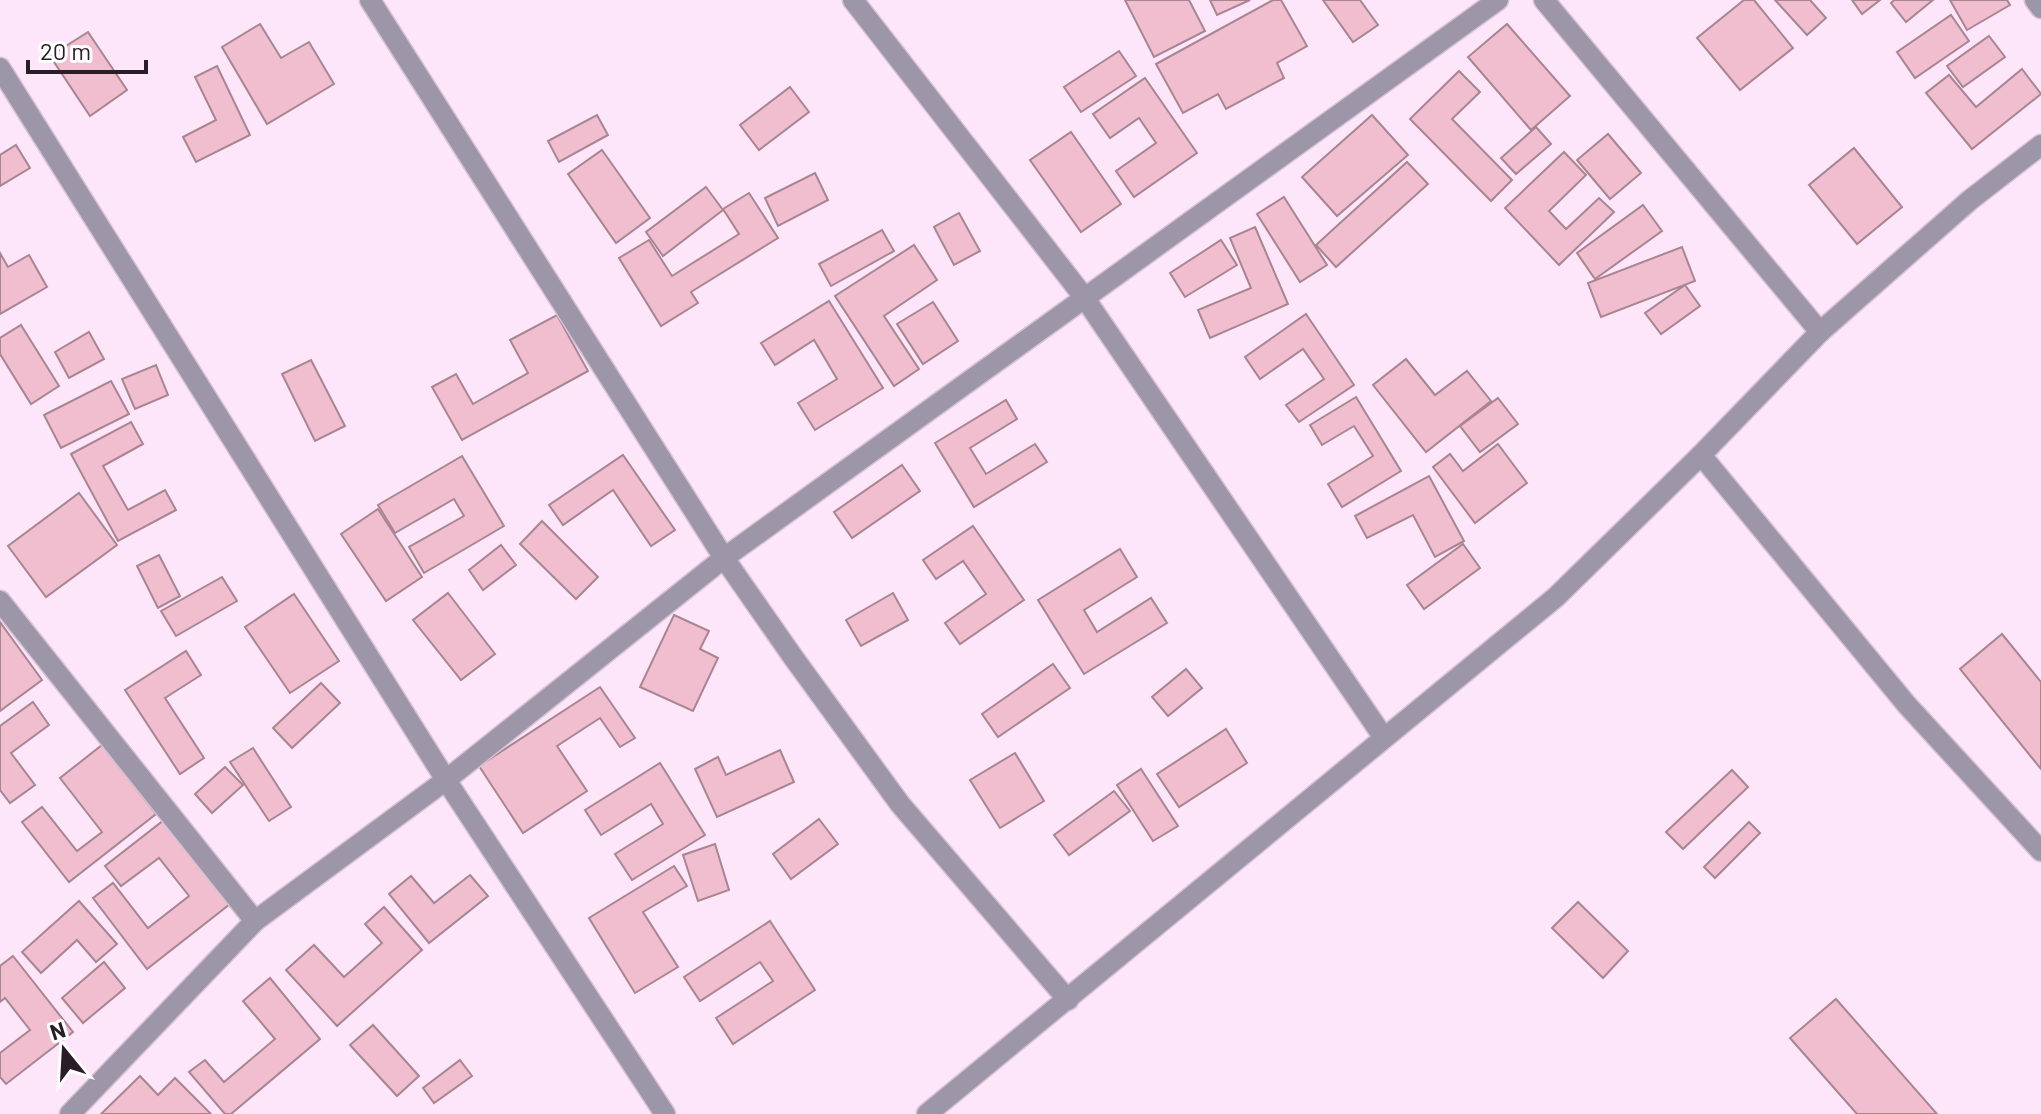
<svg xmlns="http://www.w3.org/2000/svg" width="2041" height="1114" viewBox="0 0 2041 1114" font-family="Barlow,sans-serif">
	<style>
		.building { fill: #f0bece; stroke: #a88590; stroke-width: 2 }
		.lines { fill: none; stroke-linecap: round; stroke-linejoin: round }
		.minor-casing { stroke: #d7c2d4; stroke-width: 23 }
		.minor { stroke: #9d96a8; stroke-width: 20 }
	</style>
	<rect width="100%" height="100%" fill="#fde6fa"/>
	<g class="building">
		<polygon points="1125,0 1189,0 1205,31 1154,57"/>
		<polygon points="1210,0 1250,0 1217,15"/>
		<polygon points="1273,0 1281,0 1307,46 1277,63 1284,78 1226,109 1218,94 1183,113 1156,64"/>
		<polygon points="1323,0 1360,0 1378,25 1353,42"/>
		<polygon points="1744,0 1754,0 1793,48 1740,90 1697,38"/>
		<polygon points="1775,0 1810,0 1826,18 1807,35"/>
		<polygon points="1852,0 1880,0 1862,14"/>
		<polygon points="1894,0 1933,0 1906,22 1891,3"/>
		<polygon points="1950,0 2007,0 2010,5 1967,30"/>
		<polygon points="1951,15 1969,41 1915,78 1897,52"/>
		<polygon points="260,24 281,58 309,42 334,84 267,124 222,47"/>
		<polygon points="1507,24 1570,96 1531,130 1468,57"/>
		<polygon points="88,32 127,90 90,116 50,56"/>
		<polygon points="1989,36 2005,57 1963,87 1947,66"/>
		<polygon points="1119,51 1136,76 1081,112 1064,87"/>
		<polygon points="217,66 250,135 196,162 183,137 216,120 195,77"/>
		<polygon points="2022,69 2041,94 1972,149 1926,93 1949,75 1976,107"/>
		<polygon points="1459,71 1480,92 1452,119 1512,180 1491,201 1410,119"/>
		<polygon points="1145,78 1197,153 1134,197 1116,171 1156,143 1139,118 1110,138 1093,114"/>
		<polygon points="790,87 809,112 759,150 740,125"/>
		<polygon points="597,115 608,135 559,162 548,141"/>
		<polygon points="1372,115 1408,155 1337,216 1302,177"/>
		<polygon points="1536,127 1551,144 1516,174 1501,158"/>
		<polygon points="1071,132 1121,204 1081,232 1030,160"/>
		<polygon points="1608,134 1641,173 1610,199 1577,160"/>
		<polygon points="16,145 30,168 0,186 0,155"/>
		<polygon points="1854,148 1902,207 1857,244 1809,185"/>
		<polygon points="602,150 650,218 616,243 568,174"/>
		<polygon points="1564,152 1586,175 1549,211 1566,229 1599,198 1614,212 1559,265 1505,208"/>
		<polygon points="1407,162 1428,184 1336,267 1316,245"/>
		<polygon points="815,173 828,200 778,226 765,198"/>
		<polygon points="706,187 723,210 663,256 646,232"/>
		<polygon points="749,193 778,238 691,292 698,303 661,326 619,258 649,240 672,276 739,234 723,209"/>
		<polygon points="1284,197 1327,265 1300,282 1257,214"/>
		<polygon points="1643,205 1662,231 1595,279 1577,253"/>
		<polygon points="959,213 980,251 954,265 934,227"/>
		<polygon points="1255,227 1288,304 1210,338 1198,310 1251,288 1230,238"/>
		<polygon points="882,230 894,251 831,286 819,264"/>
		<polygon points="1221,240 1237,265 1185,297 1170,273"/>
		<polygon points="914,245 937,280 884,316 919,369 894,386 835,296"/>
		<polygon points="1682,247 1695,281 1601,317 1588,283"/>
		<polygon points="0,253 8,267 29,255 47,287 0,314"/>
		<polygon points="1685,285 1700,306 1661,334 1645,313"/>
		<polygon points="829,301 883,388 815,430 798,403 837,379 814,340 775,365 761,343"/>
		<polygon points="933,302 958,341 923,364 897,324"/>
		<polygon points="1306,314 1354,385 1299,422 1286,405 1324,379 1303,349 1260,379 1245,357"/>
		<polygon points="557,315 588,371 462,440 432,387 456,374 473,404 528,373 510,340"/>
		<polygon points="21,325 59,386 31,404 0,354 0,338"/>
		<polygon points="89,332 104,359 69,378 55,352"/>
		<polygon points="1406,359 1435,395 1467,371 1491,401 1426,452 1373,385"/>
		<polygon points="311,360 345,426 315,441 282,374"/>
		<polygon points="156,365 168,395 135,409 122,379"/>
		<polygon points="111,381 129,414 61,448 44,415"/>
		<polygon points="1356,397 1401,471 1342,507 1328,484 1373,456 1354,426 1322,445 1310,425"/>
		<polygon points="1498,398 1518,424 1480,452 1460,426"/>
		<polygon points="1006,400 1017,419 970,448 986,474 1035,444 1047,462 974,507 935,443"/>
		<polygon points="131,422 143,444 103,466 128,510 165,490 176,510 118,541 71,454"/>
		<polygon points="1498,444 1527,483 1475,523 1433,467 1450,454 1463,471"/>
		<polygon points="623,455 675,530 651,546 613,490 563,525 549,505"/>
		<polygon points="462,456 504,526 424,573 409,547 464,516 454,499 395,533 378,505"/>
		<polygon points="902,465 920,491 852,538 834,512"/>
		<polygon points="1429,476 1464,541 1435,557 1413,515 1367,538 1355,516"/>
		<polygon points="79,493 117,545 46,597 8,546"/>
		<polygon points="378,509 422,577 386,601 341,534"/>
		<polygon points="542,521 598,577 576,599 520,544"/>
		<polygon points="973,526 1024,600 960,644 945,623 986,594 963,561 936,579 923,560"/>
		<polygon points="1463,544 1480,568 1424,609 1407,585"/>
		<polygon points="501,545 516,565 483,590 469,570"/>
		<polygon points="1120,549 1137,577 1084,610 1097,632 1151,598 1167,623 1084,674 1038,600"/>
		<polygon points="159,555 180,596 158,608 137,566"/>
		<polygon points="222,577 237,601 176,636 161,611"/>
		<polygon points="448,593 495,654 461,680 413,620"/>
		<polygon points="893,593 908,620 861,646 846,620"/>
		<polygon points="294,594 339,661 290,693 245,627"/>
		<polygon points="674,615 709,631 700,649 718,658 693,711 640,687"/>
		<polygon points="0,622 42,680 0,711"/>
		<polygon points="2002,634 2041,682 2041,769 1960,669"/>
		<polygon points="186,651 201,675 165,698 204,758 180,774 125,690"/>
		<polygon points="1053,664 1070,688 998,737 982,714"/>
		<polygon points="1186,669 1202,688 1168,716 1152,697"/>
		<polygon points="321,683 340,703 292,748 273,728"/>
		<polygon points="600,687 635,738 620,747 600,718 557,746 587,791 523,833 479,766"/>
		<polygon points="33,702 49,725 11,753 35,785 10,803 0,790 0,726"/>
		<polygon points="1226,729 1247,763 1179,807 1157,774"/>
		<polygon points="102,745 156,814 69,882 22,822 42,807 77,851 102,832 60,778"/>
		<polygon points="253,748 291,807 269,821 230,762"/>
		<polygon points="780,750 794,782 717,817 695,769 718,757 726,775"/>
		<polygon points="1015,753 1044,801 1000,828 970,780"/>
		<polygon points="660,763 705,835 632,880 615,854 663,824 651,804 601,835 585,810"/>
		<polygon points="225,767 243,785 212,813 195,794"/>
		<polygon points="1141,769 1178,826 1153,841 1117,785"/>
		<polygon points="1732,770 1748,787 1683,849 1666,832"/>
		<polygon points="1114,791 1130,811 1069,855 1054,835"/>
		<polygon points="819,819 838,844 791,879 773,854"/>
		<polygon points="164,820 230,904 147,969 93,898 113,883 148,928 189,896 159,858 121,886 105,866"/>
		<polygon points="1749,822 1760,833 1715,878 1704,867"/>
		<polygon points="715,844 729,890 698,901 683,855"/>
		<polygon points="674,866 687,886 643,912 678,967 635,993 589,918"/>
		<polygon points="470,875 488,896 429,943 389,894 411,876 434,903"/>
		<polygon points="79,901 117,944 96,962 77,940 41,973 22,952"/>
		<polygon points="1578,902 1628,951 1603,978 1552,928"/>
		<polygon points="384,907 422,950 337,1026 286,970 314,945 344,977 382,943 365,924"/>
		<polygon points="770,921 815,990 733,1044 716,1018 773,981 760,962 700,1001 684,977"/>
		<polygon points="13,956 73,1032 6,1084 0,1077 0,1053 30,1030 5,998 0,1002 0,966"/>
		<polygon points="104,962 125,988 83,1023 62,998"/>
		<polygon points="270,978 320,1039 231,1114 225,1114 189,1072 205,1060 224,1082 275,1039 243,1001"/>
		<polygon points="1836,999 1937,1114 1857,1114 1790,1038"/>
		<polygon points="373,1025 419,1076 397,1096 350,1045"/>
		<polygon points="460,1060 472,1076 434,1103 423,1088"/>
		<polygon points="140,1076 158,1095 175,1078 211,1114 101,1114"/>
	</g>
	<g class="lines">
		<defs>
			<g id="minor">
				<polyline points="370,0 724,558 793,657 900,804 1068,1000"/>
				<polyline points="853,0 1084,297 1384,738"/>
				<polyline points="1544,0 1820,332"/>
				<polyline points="2035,0 2041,8"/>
				<polyline points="0,68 446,780 665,1114"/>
				<polyline points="1701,455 1907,705 2041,851"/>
				<polyline points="0,601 255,921"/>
				<polyline points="70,1114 255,921 446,780 724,558 1498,0"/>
				<polyline points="927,1114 1556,597 1701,455 1820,332 1970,200 2041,145"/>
			</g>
		</defs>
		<use href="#minor" class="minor-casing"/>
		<use href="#minor" class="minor"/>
	</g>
	<g transform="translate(64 1050) rotate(342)" stroke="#ffffff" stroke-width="6" paint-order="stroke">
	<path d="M0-6L14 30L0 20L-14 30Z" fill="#291e28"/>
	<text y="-12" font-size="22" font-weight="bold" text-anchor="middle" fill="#291e28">N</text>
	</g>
	<path d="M28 60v12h118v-12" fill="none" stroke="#291e28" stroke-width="4"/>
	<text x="40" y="60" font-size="24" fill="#291e28" stroke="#ffffff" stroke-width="6" paint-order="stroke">20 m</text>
</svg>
